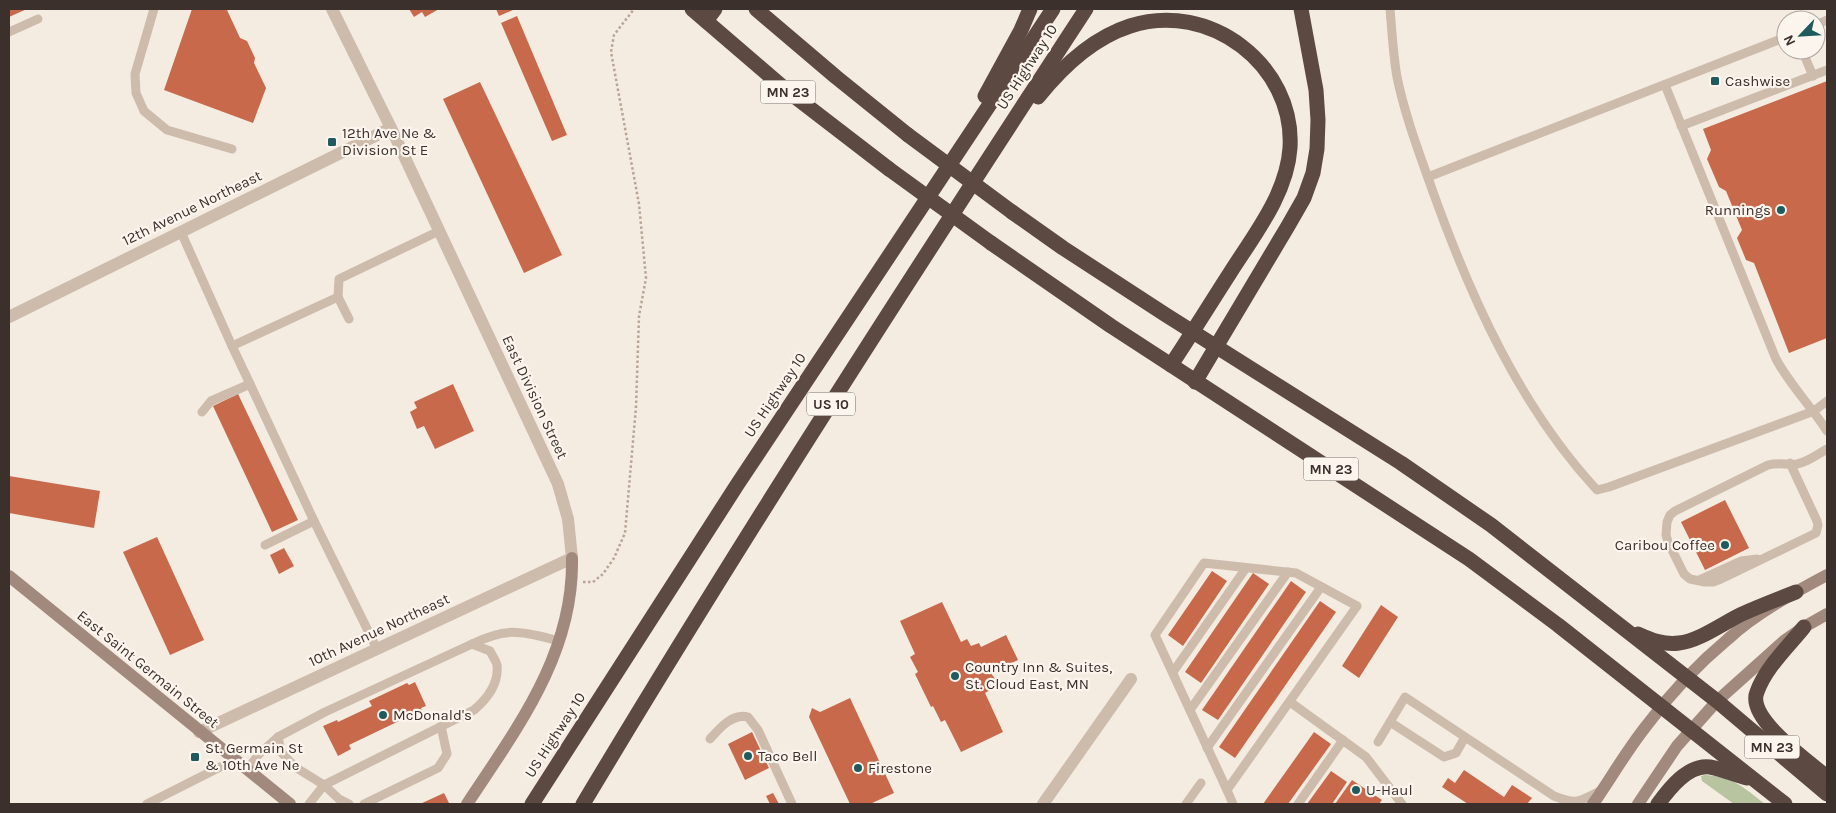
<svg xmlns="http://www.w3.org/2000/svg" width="1836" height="813" viewBox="0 0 1836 813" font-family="Karla,sans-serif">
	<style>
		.green { fill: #b8c4a0 }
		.building { fill: #c8694b }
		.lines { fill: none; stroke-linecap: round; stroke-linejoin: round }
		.path { stroke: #b9a596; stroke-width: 2.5; stroke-dasharray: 2.5 2.5; stroke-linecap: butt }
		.lane { stroke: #cdbbac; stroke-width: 9 }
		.street { stroke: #cdbbac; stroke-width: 12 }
		.secondary { stroke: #a18a7d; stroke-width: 12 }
		.highway { stroke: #5c4a42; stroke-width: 15 }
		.highway-bridge { stroke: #5c4a42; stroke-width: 15 }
		.poi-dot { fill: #1f5a5e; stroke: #fbf5ee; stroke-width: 2 }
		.labels { text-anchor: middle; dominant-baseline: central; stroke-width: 4.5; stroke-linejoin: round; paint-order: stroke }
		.shield { fill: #fbf5ee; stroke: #756b66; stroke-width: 1 }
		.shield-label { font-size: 14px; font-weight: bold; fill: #3b302b }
		.street-label { font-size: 15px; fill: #3b302b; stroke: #fbf5ee }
		.poi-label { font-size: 15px; fill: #3b302b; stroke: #fbf5ee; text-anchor: start }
	</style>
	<rect width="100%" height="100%" fill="#f4ebe1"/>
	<path class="green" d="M1705 775C1734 777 1743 787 1765 804H1734L1702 781 1701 776Z"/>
	<g class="building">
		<polygon points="9,9 27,9 9,17"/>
		<polygon points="192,9 223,9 227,10 240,38 247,41 255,58 254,63 266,88 253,123 164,90"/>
		<polygon points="409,9 439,9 425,17 422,12 414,17"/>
		<polygon points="496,9 513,9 513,10 499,16"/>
		<polygon points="517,16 567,135 552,141 501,23"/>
		<polygon points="1827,81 1827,338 1789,353 1754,263 1746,260 1737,238 1742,230 1726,191 1719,187 1707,159 1711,150 1703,129"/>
		<polygon points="480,82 562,255 524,273 443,99"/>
		<polygon points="453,384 474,431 435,449 424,426 417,429 410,412 417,408 414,402"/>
		<polygon points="238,394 298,520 272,532 213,406"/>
		<polygon points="9,476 100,491 94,528 9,513"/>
		<polygon points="1725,500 1749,548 1705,570 1681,522"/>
		<polygon points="157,537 204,640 170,655 123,552"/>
		<polygon points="284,548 294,566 279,574 270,555"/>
		<polygon points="1212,571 1227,581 1183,646 1168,635"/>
		<polygon points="1253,573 1269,584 1201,683 1185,672"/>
		<polygon points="1291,581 1306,592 1218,720 1202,710"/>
		<polygon points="1320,601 1336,612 1235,758 1219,747"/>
		<polygon points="942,602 961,642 967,639 971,646 979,643 981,647 1006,635 1018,660 991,673 995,679 989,682 992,689 985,693 1003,732 961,752 945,720 941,722 933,706 931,707 915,674 918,672 910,657 915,654 900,621"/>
		<polygon points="1381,605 1398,617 1359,678 1342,666"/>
		<polygon points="415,682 426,706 421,708 422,710 349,745 351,749 338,756 323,726 337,720 338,722 372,706 369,701 407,683 409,685"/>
		<polygon points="850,698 894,793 870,804 850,804 809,717 812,708 820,712"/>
		<polygon points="752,732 769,768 745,780 728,744"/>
		<polygon points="1314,732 1331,744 1288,804 1263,804"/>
		<polygon points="1464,770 1504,797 1512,785 1532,798 1527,804 1468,804 1442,787 1448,778 1455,783"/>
		<polygon points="1331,771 1347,782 1332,804 1307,804"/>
		<polygon points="1352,780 1382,800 1379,804 1335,804"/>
		<polygon points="444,793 449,803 420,804"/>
		<polygon points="773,793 779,804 770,804 766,796"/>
	</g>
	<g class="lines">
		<polyline class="path" points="583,582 593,582 603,574 614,558 625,533 636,407 639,316 646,278 639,204 611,52 614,35 634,9"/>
		<g class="lane">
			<polyline points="154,9 135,74 136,93 144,111 167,130 232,149"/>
			<path d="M1390 9C1392 31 1393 54 1397 77 1405 116 1420 155 1433 192 1471 298 1520 407 1597 490L1609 487 1814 411 1827 401"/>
			<polyline points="1816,25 1827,20"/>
			<polyline points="9,32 38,19"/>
			<polyline points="1802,50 1813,76"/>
			<path d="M1665 85 1776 359C1790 385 1811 406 1827 431"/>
			<polyline points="1681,126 1827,70"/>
			<polyline points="1428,177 1786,37"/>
			<polyline points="181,232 232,346"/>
			<polyline points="338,297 339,279 439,231"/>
			<polyline points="250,384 232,346 338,297 349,319"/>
			<polyline points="202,412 211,401 250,384 314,521 377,649"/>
			<path d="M1790 463 1817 521 1818 525 1816 533 1721 579 1713 582H1705L1690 579 1684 574 1668 542 1666 535 1667 522 1670 515 1675 511 1768 465C1778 462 1787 465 1797 464 1808 462 1818 454 1827 449"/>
			<polyline points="265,545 314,521"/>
			<polygon points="1204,563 1296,573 1357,606 1227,790 1155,635"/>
			<polyline points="1699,580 1741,561 1757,559"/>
			<path d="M472 644C509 626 522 632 560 641"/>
			<polyline points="1173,672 1246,568"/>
			<polyline points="1290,702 1366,757 1402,804"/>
			<polyline points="1190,710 1288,572"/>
			<polyline points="278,737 281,752 295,767 324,785 339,799 349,804"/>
			<path d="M1465 737 1456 753 1444 757 1390 722 1405 697 1554 796C1577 805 1579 802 1600 791"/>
			<path d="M710 739C719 729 732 713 748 717L758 730 792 804"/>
			<polyline points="1378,742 1390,722"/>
			<polyline points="1207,748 1321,587"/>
			<path d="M247 770 259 754 278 737 325 712 472 644 490 651C492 655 496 661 497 665 499 684 487 699 474 710L324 785 309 804"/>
			<polyline points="1227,790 1233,804"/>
			<polyline points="147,804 234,760"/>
			<polyline points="364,804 438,768 447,754 441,726"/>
			<polyline points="1186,804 1201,783"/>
			<polyline points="1298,804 1343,740"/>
		</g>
		<g class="street">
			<polyline points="9,317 391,128"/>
			<polyline points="199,732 572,558 568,519 558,484 391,128 332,9"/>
			<polyline points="1043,804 1131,679"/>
		</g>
		<g class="secondary">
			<polyline points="9,576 290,804"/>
			<path d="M467 804C517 728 574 654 572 558"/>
			<path d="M1593 804C1611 778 1627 750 1647 725 1670 694 1698 664 1728 639 1755 614 1795 592 1827 575"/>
			<polyline points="1638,804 1677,746 1717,701 1784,641 1804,627 1827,614"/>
		</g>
		<g class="highway">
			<polyline points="692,9 785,89 889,169"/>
			<polyline points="756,9 836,77 908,135"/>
			<polyline points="706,21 715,9"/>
			<polyline points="985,96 1021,30 1030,9"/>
			<path d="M1038 97C1062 67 1093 38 1130 26 1209 0 1295 65 1290 148 1287 194 1254 235 1230 273 1210 304 1191 335 1171 365"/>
			<polyline points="1012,212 1063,248 1166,315 1401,463 1491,525 1717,701 1827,794"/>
			<polyline points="991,243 1111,326 1469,559 1558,625 1785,804"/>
			<polyline points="1195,382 1288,226 1304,198 1313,173 1317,149 1318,120 1316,90 1301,9"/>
			<path d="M1804 627C1788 647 1766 667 1757 692 1746 718 1809 762 1827 777"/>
			<path d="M1638 634C1651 640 1664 645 1679 643 1699 641 1723 623 1742 614 1760 606 1778 599 1796 592"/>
			<polyline points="532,804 737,485 1053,9"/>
			<path d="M583 804C744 535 914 272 1086 9"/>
			<path d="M1658 804C1669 789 1688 764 1710 767 1722 769 1735 775 1747 778"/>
		</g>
		<g class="highway-bridge">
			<polyline points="908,135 1012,212"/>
			<polyline points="889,169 991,243"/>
		</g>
	</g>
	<g class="poi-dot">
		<rect x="1710" y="76" width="10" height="10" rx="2.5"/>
		<rect x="327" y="137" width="10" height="10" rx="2.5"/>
		<circle cx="1781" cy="210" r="5"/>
		<circle cx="1725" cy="545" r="5"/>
		<circle cx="955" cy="676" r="5"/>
		<circle cx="383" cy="715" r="5"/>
		<circle cx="748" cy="756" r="5"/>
		<rect x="190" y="752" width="10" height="10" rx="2.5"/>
		<circle cx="858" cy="768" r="5"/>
		<circle cx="1356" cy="790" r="5"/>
	</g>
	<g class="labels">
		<g class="shield">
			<rect x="760.5" y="80.5" width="55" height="23" rx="4"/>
			<rect x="807" y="392.5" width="48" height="23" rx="4"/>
			<rect x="1303.5" y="457.5" width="55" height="23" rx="4"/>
			<rect x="1744.5" y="735.5" width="55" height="23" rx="4"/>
		</g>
		<g class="shield-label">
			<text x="788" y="92">MN 23</text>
			<text x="831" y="404">US 10</text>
			<text x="1331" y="469">MN 23</text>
			<text x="1772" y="747">MN 23</text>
		</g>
		<g class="street-label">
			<text transform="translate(1027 67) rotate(-57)">US Highway 10</text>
			<text transform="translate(192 208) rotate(-26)">12th Avenue Northeast</text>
			<text transform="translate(775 395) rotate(-56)">US Highway 10</text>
			<text transform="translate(535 397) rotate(65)">East Division Street</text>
			<text transform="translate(379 630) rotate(-25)">10th Avenue Northeast</text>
			<text transform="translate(148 669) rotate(39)">East Saint Germain Street</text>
			<text transform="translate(555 735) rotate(-57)">US Highway 10</text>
		</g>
		<g class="poi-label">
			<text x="1725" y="81">Cashwise</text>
			<text x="342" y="133">12th Ave Ne &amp;<tspan x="342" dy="17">Division St E</tspan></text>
			<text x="1771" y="210" text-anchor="end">Runnings</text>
			<text x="1715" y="545" text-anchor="end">Caribou Coffee</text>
			<text x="965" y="667">Country Inn &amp; Suites,<tspan x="965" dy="17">St. Cloud East, MN</tspan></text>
			<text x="393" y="715">McDonald's</text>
			<text x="205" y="748">St. Germain St<tspan x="205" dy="17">&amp; 10th Ave Ne</tspan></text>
			<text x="758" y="756">Taco Bell</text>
			<text x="868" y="768">Firestone</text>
			<text x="1366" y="790">U-Haul</text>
		</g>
	</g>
	<rect width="1836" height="813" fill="none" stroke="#3b302b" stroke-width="20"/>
	<g transform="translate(1801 35) rotate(245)"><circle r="24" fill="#fbf5ee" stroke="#aea6a0"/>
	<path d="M0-4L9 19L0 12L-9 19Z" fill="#1f5a5e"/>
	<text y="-8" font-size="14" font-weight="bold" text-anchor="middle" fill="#3b302b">N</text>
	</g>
</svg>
